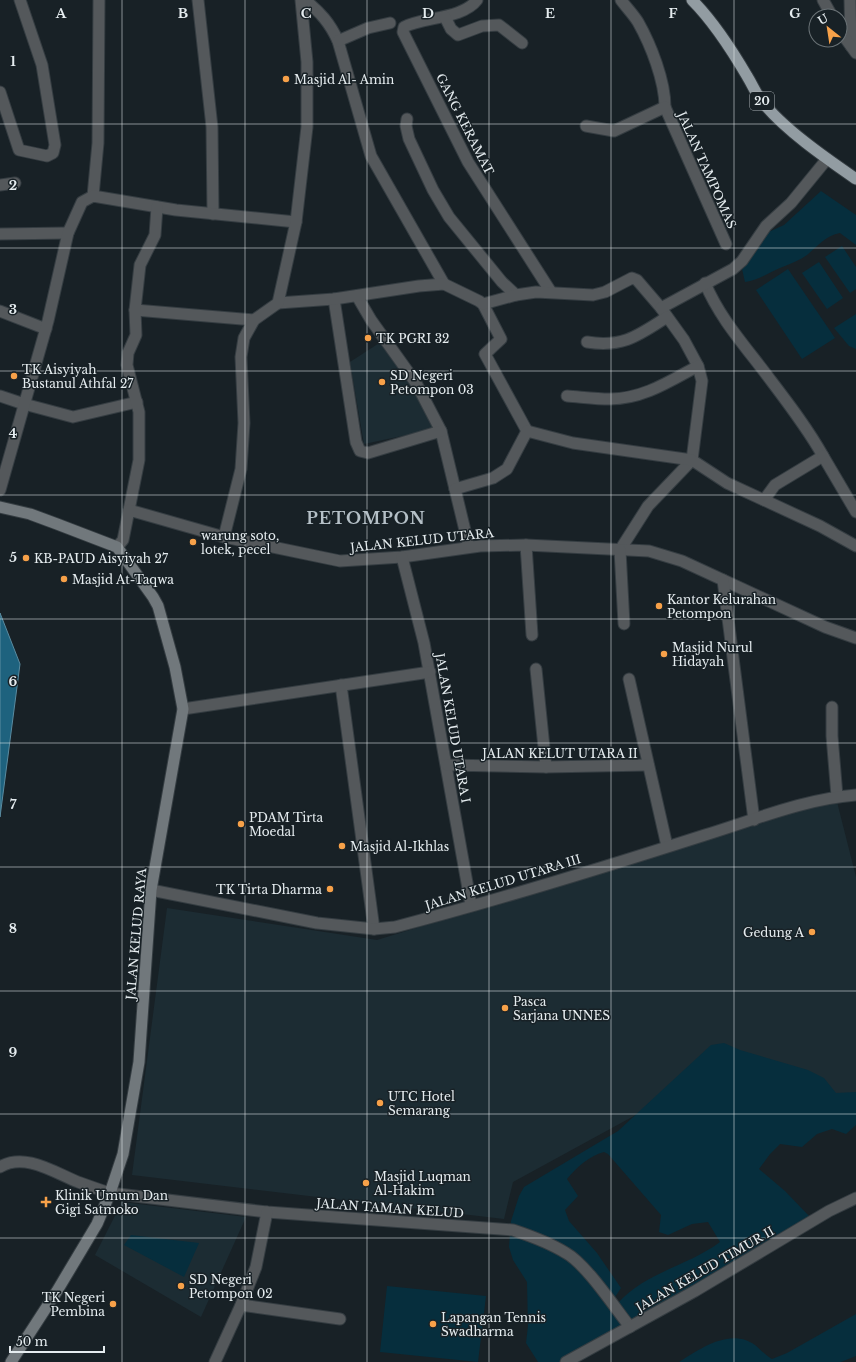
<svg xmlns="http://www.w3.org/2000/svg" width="856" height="1362" viewBox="0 0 856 1362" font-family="'Libre Baskerville',serif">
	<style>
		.built { fill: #1c2c33 }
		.green { fill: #062e3d }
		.water { fill: #1e627e; stroke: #5a8ba0 }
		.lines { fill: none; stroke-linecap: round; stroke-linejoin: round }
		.minor-casing { stroke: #353d42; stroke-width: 13 }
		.secondary-casing { stroke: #353d42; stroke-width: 13 }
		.trunk-casing { stroke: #353d42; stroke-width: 13 }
		.minor { stroke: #54585b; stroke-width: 11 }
		.secondary { stroke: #71787c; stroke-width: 11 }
		.trunk { stroke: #929ca2; stroke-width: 11 }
		.grid { fill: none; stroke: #e5ecef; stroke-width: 1; stroke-opacity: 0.55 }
		.poi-dot { fill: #f7a149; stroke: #182126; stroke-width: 1.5 }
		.labels { text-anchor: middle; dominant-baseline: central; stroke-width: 3; stroke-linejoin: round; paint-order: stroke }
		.shield { fill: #182126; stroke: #a8afb3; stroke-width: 1 }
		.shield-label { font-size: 11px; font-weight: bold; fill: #e5ecef }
		.poi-label { font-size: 12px; fill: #e5ecef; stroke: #182126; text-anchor: start }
		.street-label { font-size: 12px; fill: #e5ecef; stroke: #182126 }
		.district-label { font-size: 16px; font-weight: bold; letter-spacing: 1px; fill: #b5c0c7; stroke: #182126 }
		.grid-label { font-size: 13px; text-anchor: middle; font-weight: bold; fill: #e5ecef; stroke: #182126; stroke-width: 3; stroke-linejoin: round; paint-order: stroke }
	</style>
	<rect width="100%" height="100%" fill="#182126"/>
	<g class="built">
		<polygon points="384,340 424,401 435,429 364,444 350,362"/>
		<polygon points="835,794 856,877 856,1112 707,1076 513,1182 504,1219 132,1175 167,908 377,940 678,848"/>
		<polygon points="122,1202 246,1217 201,1317 95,1255"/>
	</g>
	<g class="green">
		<path d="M821 191 856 215V245L840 233C826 235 817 247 807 255 800 260 792 263 785 266 770 271 761 280 745 282L742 269 762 235 784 225Z"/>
		<polygon points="842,246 856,267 856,289 850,293 825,257"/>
		<polygon points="819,262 843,298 827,309 802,273"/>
		<polygon points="788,269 835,338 802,359 756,290"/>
		<polygon points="856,314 856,349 849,346 834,328"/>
		<path d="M724 1043 740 1050 808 1070 824 1078 836 1093 856 1092V1125L846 1134 832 1129 817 1134 802 1147 780 1144 770 1154 759 1169 785 1191 809 1216 635 1326 618 1303C646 1272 688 1266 720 1242L708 1222 692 1224 668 1235 659 1232 661 1215 608 1154 604 1152C589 1156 577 1167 567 1179L578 1196 565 1210 569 1221 597 1253 621 1288 613 1300 625 1331 573 1362H538L526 1343 528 1326 527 1282 513 1260 509 1247 511 1221 519 1196 524 1187 618 1131 711 1045Z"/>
		<polygon points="131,1235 199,1243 184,1277 124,1245"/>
		<polygon points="387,1286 486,1296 478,1362 380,1352"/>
		<path d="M856 1314V1356L841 1362H679C700 1349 730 1327 755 1345 761 1350 765 1355 772 1359L787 1353Z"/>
	</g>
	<polygon class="water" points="0,613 20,664 0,817"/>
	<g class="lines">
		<defs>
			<g id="minor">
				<polyline points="198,0 212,127 213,214"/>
				<path d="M305 0C320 12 330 23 338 41L371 156 444 284"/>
				<path d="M477 0C463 19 423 17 404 27L403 32 468 162 551 292"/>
				<path d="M621 0C626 7 633 14 638 22 651 45 665 81 665 107"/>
				<polyline points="823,0 832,16"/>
				<polyline points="850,0 851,46"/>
				<polyline points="445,17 451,29 458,35 482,26 499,25 522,43"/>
				<polyline points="840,31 856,53"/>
				<polyline points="338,41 368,28 390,23"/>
				<polyline points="0,92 19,150 47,156 53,153 55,145 42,65 20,0"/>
				<polyline points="407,119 406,126 409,139 433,190 449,217 502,282 516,295"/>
				<polyline points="586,126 614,131 665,107 726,244"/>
				<polyline points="0,185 15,183"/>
				<polyline points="93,196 98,143 99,0"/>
				<polyline points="0,234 68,233"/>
				<path d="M705 283C720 319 746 347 769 378 788 403 808 429 823 456L775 485 764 500"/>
				<polyline points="357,296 371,320 416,383 441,431 469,547"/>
				<polyline points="334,299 356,442 360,451 368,453 441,431"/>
				<polyline points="278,303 334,299 419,286 444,284 479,301 483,304 501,339 485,354 527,431"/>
				<polyline points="483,304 516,295 536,292 593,295 605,292 632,278 637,280 661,308 684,340 698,366 702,381 692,460 648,506 620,550"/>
				<polyline points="661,308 733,269 742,261 766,226 791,203 827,159"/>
				<polyline points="135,310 254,320"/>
				<polyline points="0,311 46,329"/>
				<path d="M587 342C623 348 639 335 667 317"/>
				<polyline points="0,396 24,404 73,417 137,402"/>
				<path d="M567 396C581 397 596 399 610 399 643 399 670 381 698 366"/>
				<polyline points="823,456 856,512"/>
				<polyline points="455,489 493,478 507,469 527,431 573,443 692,460 727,483 820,526 856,546"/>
				<polyline points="0,490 48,321 68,233 82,202 93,196 176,210 296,222"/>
				<polyline points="129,510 139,460 139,412 127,365 128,353 136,335 135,310 140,265 155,235 157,207"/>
				<polyline points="224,537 241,469 244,423 241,357 244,338 254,320 278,303 296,222 307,127 307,62 301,0"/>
				<polyline points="526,545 532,635"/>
				<polyline points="117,547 123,540 129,510 224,537 340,561 402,557 480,546 526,545 649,551 682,561 825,627 856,638"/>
				<polyline points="620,550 624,624"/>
				<polyline points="402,557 424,643 471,905"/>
				<polyline points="723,580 754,820"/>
				<polyline points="536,669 546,767"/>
				<polyline points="629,679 667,846"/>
				<polyline points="341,685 374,929"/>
				<polyline points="832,707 832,736 837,796"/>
				<polyline points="183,709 430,672"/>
				<polyline points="447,765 546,767 648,765"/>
				<path d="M151 890 317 923 374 929 395 927C499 900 602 868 705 835 754 820 804 799 856 795"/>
				<path d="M0 1167C25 1152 55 1173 78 1182 89 1186 100 1190 110 1193L267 1212 513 1230C531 1236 550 1243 566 1253 586 1264 615 1308 630 1327"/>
				<polyline points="241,1305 340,1319"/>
				<polyline points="215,1362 241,1305 256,1267 267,1212"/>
				<polyline points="566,1362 695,1291 829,1211 856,1198"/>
			</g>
			<polyline id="secondary" points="0,507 30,514 57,524 117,547 153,597 158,606 175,667 183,709 151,890 139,1062 123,1154 110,1193 97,1224 57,1291 11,1362"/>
			<path id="trunk" d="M692 0C711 19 733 52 747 76 752 84 755 92 761 100 782 128 827 159 856 179"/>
		</defs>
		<use href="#minor" class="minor-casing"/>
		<use href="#secondary" class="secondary-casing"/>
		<use href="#trunk" class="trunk-casing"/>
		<use href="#minor" class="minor"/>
		<use href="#secondary" class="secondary"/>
		<use href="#trunk" class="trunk"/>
	</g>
	<path class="grid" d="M122 0V1362M245 0V1362M367 0V1362M489 0V1362M611 0V1362M734 0V1362M0 124H856M0 248H856M0 371H856M0 495H856M0 619H856M0 743H856M0 867H856M0 991H856M0 1114H856M0 1238H856"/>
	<g class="poi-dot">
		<circle cx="286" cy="79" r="4"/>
		<circle cx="368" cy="338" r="4"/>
		<circle cx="14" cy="376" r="4"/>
		<circle cx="382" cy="382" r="4"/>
		<circle cx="193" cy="542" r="4"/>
		<circle cx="26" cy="558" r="4"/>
		<circle cx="64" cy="579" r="4"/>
		<circle cx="659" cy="606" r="4"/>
		<circle cx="664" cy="654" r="4"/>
		<circle cx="241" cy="824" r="4"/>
		<circle cx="342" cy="846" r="4"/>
		<circle cx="330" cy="889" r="4"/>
		<circle cx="812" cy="932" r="4"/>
		<circle cx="505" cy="1008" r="4"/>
		<circle cx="380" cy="1103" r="4"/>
		<circle cx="366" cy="1183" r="4"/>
		<path d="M44 1196h4v4h4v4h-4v4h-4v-4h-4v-4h4z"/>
		<circle cx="181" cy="1286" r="4"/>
		<circle cx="113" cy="1304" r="4"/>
		<circle cx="433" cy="1324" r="4"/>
	</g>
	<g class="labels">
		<rect class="shield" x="750" y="92" width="24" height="18" rx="3"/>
		<g class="shield-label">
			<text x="762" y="101">20</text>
		</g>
		<g class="poi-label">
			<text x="294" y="79">Masjid Al- Amin</text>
			<text x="376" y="338">TK PGRI 32</text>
			<text x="22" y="369">TK Aisyiyah<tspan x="22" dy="14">Bustanul Athfal 27</tspan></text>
			<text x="390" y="375">SD Negeri<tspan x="390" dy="14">Petompon 03</tspan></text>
			<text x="201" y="535">warung soto,<tspan x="201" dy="14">lotek, pecel</tspan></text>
			<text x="34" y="558">KB-PAUD Aisyiyah 27</text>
			<text x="72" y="579">Masjid At-Taqwa</text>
			<text x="667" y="599">Kantor Kelurahan<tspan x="667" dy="14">Petompon</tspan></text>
			<text x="672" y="647">Masjid Nurul<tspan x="672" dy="14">Hidayah</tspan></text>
			<text x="249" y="817">PDAM Tirta<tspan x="249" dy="14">Moedal</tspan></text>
			<text x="350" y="846">Masjid Al-Ikhlas</text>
			<text x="322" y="889" text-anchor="end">TK Tirta Dharma</text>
			<text x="804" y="932" text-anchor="end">Gedung A</text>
			<text x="513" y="1001">Pasca<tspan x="513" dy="14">Sarjana UNNES</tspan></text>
			<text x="388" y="1096">UTC Hotel<tspan x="388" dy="14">Semarang</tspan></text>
			<text x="374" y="1176">Masjid Luqman<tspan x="374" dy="14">Al-Hakim</tspan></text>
			<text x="55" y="1195">Klinik Umum Dan<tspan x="55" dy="14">Gigi Satmoko</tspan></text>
			<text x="189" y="1279">SD Negeri<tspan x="189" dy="14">Petompon 02</tspan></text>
			<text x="105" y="1297" text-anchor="end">TK Negeri<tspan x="105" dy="14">Pembina</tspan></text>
			<text x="441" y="1317">Lapangan Tennis<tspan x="441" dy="14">Swadharma</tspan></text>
		</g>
		<g class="street-label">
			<text transform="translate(465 124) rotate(63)">GANG KERAMAT</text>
			<text transform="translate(707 170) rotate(66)">JALAN TAMPOMAS</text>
			<text transform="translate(422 540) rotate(-6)">JALAN KELUD UTARA</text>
			<text transform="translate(453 728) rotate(80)">JALAN KELUD UTARA I</text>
			<text x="560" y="753">JALAN KELUT UTARA II</text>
			<text transform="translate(503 882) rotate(-17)">JALAN KELUD UTARA III</text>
			<text transform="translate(136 934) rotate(-85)">JALAN KELUD RAYA</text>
			<text transform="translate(390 1208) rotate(4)">JALAN TAMAN KELUD</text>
			<text transform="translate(705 1269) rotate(-30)">JALAN KELUD TIMUR II</text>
		</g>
		<g class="district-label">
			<text x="366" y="518">PETOMPON</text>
		</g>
	</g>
	<g class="grid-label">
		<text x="61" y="18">A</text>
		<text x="183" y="18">B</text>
		<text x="306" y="18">C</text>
		<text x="428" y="18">D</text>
		<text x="550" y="18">E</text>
		<text x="673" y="18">F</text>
		<text x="795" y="18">G</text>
		<text x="13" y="66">1</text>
		<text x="13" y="190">2</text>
		<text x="13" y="314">3</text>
		<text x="13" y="438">4</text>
		<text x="13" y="562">5</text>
		<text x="13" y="686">6</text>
		<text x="13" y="809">7</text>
		<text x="13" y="933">8</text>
		<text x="13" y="1057">9</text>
	</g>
	<g transform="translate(828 28) rotate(330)"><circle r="19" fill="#182126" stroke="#6a7276"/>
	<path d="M0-3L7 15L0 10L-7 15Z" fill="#f7a149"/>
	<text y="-6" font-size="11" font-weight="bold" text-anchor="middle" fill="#e5ecef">U</text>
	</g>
	<path d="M10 1346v6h94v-6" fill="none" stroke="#e5ecef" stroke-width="2"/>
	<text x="16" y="1346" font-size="12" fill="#e5ecef" stroke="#182126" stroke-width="3" paint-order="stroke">50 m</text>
</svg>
